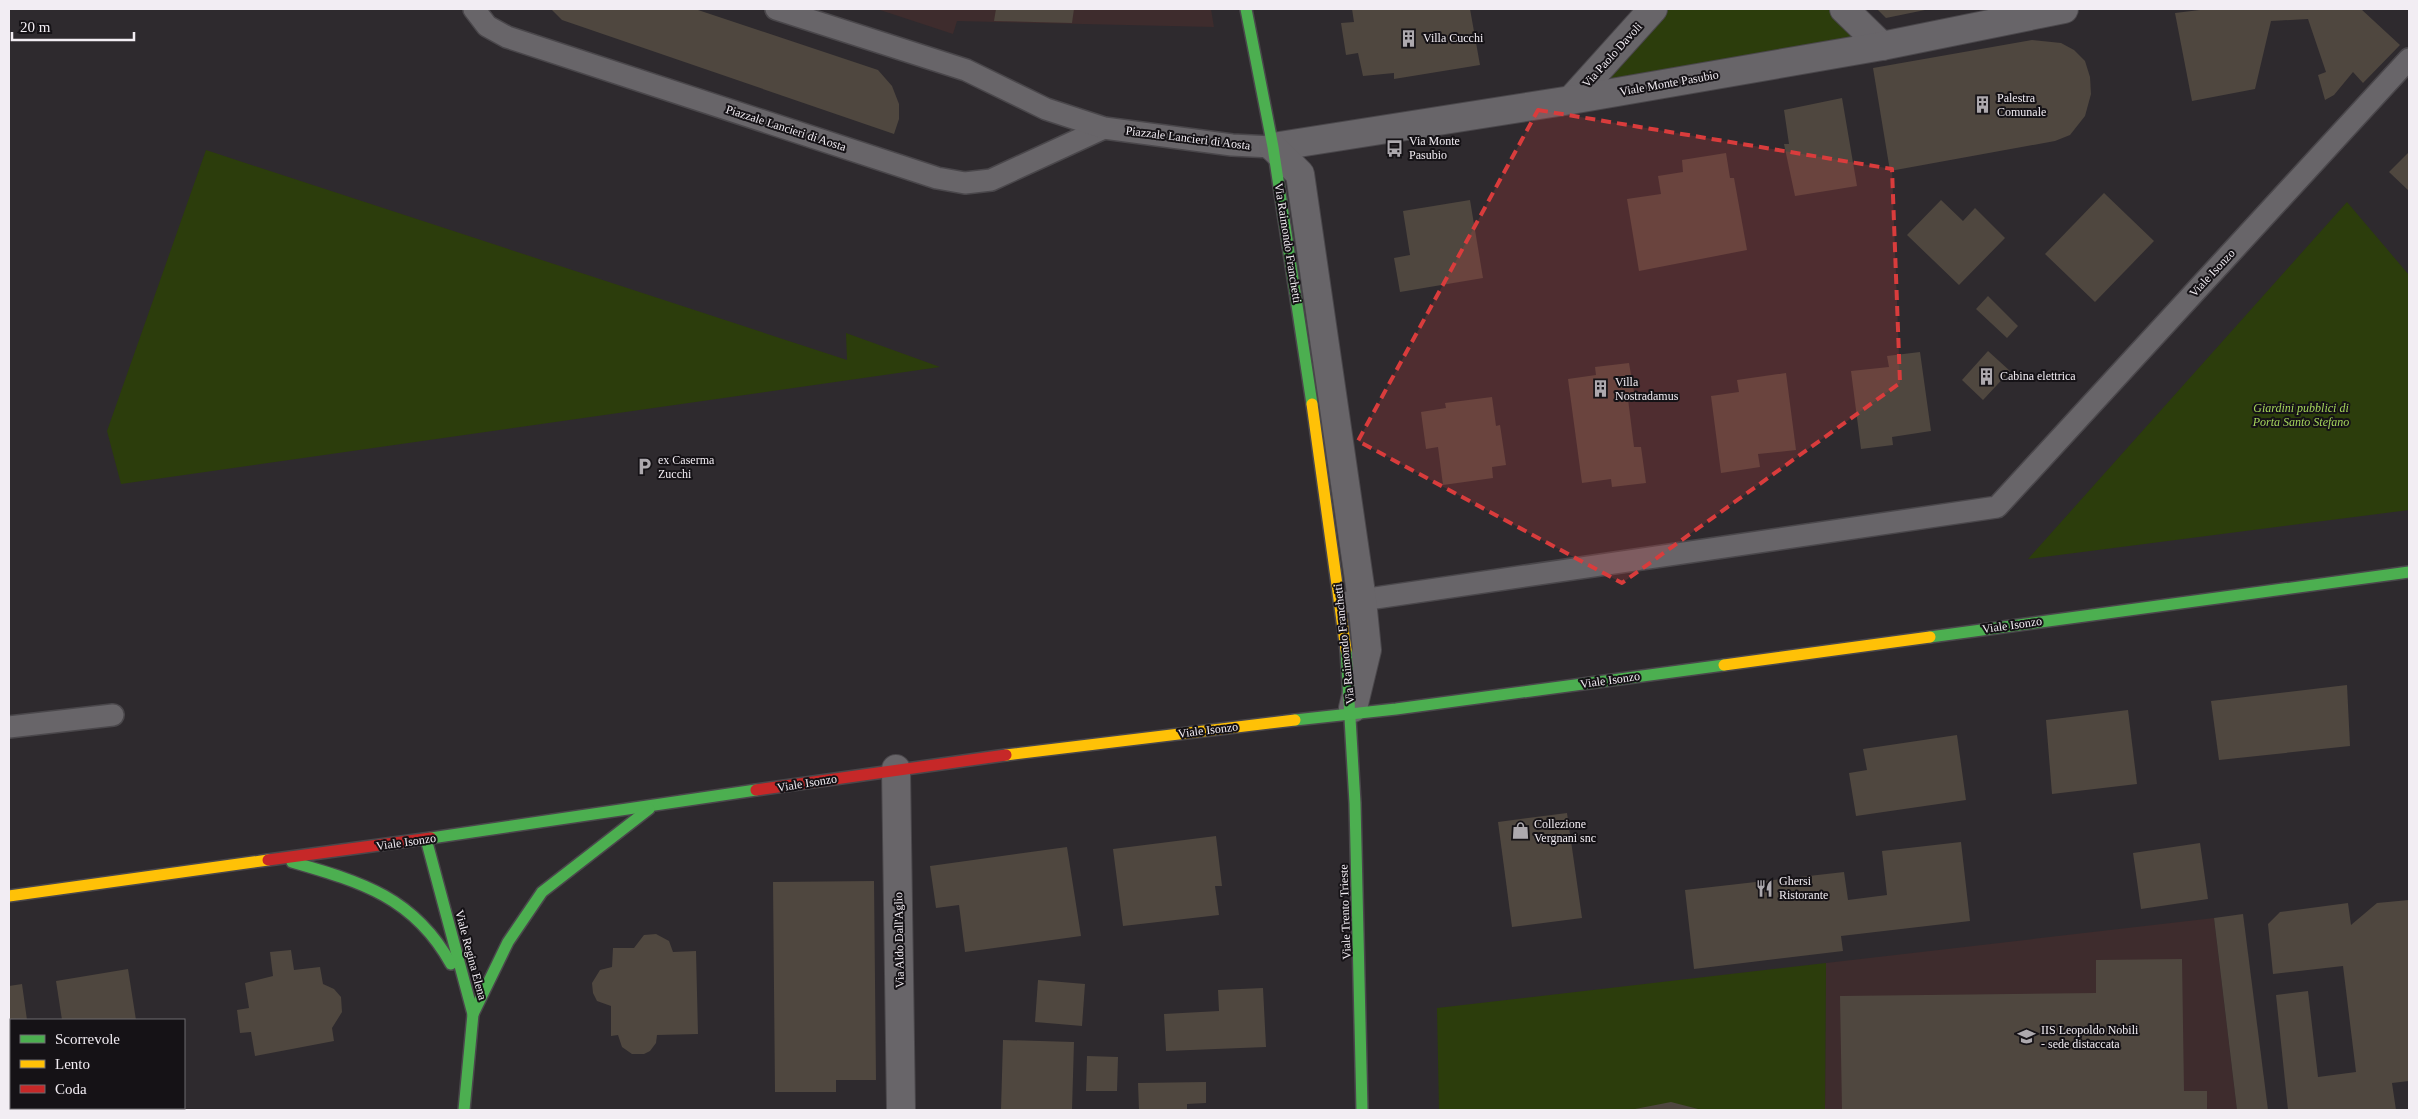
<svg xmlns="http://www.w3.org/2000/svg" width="2418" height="1119" viewBox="0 0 2418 1119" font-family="Georgia,serif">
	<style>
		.education { fill: #3e2c2d }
		.green { fill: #2c3d0c }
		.building { fill: #4f473f }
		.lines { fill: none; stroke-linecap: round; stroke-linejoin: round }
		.lane-casing { stroke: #4a474b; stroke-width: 24 }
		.street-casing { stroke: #4a474b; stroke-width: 30 }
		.fast-casing { stroke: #4a474b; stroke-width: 14 }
		.slow-casing { stroke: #4a474b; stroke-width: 14 }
		.jam-casing { stroke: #4a474b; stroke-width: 14 }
		.lane { stroke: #686569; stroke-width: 21 }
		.street { stroke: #686569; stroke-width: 28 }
		.fast { stroke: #4caf50; stroke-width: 11 }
		.slow { stroke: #ffc107; stroke-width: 11 }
		.jam { stroke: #c62828; stroke-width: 11 }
		.marked { fill: #d93c3c; fill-opacity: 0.2; stroke: #d93c3c; stroke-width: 4; stroke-dasharray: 10 6; stroke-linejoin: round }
		.labels { text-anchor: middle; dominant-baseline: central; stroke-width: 4; stroke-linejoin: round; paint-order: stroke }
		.poi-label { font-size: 12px; fill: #f2edf3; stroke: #151216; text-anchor: start }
		.street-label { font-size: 12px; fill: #f2edf3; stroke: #151216 }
		.park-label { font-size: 12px; font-style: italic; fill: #a5d55c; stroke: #151216 }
	</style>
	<rect width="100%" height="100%" fill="#2e2a2e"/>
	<g class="education">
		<polygon points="877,9 1211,9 1214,27 957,21 953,34"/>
		<polygon points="2214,918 2237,1110 1825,1110 1826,963"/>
	</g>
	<g class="green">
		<polygon points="1653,9 1844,9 1882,46 1571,100"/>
		<polygon points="206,150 847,360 846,333 940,367 121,484 107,431"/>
		<polygon points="2347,202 2409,275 2409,510 2028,559"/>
		<polygon points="1826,963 1825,1110 1439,1110 1437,1008"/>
	</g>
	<g class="building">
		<polygon points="551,9 695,9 878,70 892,86 899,104 899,119 894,134 562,20"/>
		<polygon points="996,9 1074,9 1072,23 994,21"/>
		<polygon points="1352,9 1470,9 1480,65 1394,79 1394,73 1363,76 1358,53 1346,55 1341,23 1354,22"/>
		<polygon points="1877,9 1924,9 1925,10 1886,18"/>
		<polygon points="2208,9 2361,9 2400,45 2363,83 2353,72 2334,95 2325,100 2318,75 2326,72 2308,19 2271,21 2255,89 2192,101 2175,13"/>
		<polygon points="2032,40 2061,43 2074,50 2085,61 2090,77 2091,94 2085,116 2070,135 2055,141 1890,171 1873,68"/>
		<polygon points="1842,98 1857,186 1795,196 1784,144 1789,144 1784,110"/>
		<polygon points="2409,152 2409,191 2389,172"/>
		<polygon points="1726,153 1730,178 1734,178 1747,250 1639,271 1627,199 1661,194 1658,176 1683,172 1682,160"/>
		<polygon points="2104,193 2154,241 2095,302 2045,254"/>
		<polygon points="1470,200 1483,278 1400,292 1394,258 1410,255 1403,211"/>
		<polygon points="1941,200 1963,221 1975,208 2005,238 1959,285 1907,235"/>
		<polygon points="1988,296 2018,326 2007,338 1976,309"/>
		<polygon points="1988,351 2010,371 1983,400 1962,380"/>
		<polygon points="1920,352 1931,431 1892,437 1893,445 1861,449 1851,371 1889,367 1887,356"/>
		<polygon points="1629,363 1635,398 1628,399 1634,447 1641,447 1646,483 1612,487 1611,479 1582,483 1568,379 1596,375 1595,367"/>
		<polygon points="1786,373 1796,450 1758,454 1760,467 1721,473 1711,396 1739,392 1737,380"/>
		<polygon points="1492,397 1496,426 1500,425 1506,465 1492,467 1493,478 1443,485 1438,447 1426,449 1421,412 1446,408 1445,403"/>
		<polygon points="2347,685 2350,746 2219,760 2211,701"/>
		<polygon points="2128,710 2137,784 2052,794 2046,720"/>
		<polygon points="1957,735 1966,800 1856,816 1849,773 1867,770 1863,749"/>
		<polygon points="1567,813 1582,918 1512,927 1498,822"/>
		<polygon points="1216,836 1222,886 1215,886 1219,915 1123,926 1113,849"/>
		<polygon points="1961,842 1970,921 1841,936 1843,951 1694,969 1685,890 1844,872 1848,900 1887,895 1882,851"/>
		<polygon points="2200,843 2208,899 2141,909 2133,853"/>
		<polygon points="1067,847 1081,936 965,952 959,905 936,908 930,866"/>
		<polygon points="874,881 876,1080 836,1080 836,1092 775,1092 773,882"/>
		<polygon points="2409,900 2409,1081 2392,1083 2396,1110 2288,1110 2276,995 2308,991 2318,1077 2356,1072 2343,966 2273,974 2268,924 2280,912 2348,903 2351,925 2377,903"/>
		<polygon points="2243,914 2268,1110 2237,1110 2214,918"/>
		<polygon points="656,934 669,941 673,952 696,951 698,1034 657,1035 656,1043 650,1051 644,1054 632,1054 622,1047 618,1035 611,1036 611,1006 597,1001 593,993 592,983 600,970 612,967 613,948 634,948 644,935"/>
		<polygon points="291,950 294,970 320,967 323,984 334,989 341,997 342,1012 332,1028 334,1041 255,1056 251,1032 240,1033 237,1010 249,1008 245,983 273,976 270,952"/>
		<polygon points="2182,959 2184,1091 2207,1091 2207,1110 1842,1110 1840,996 2096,993 2096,960"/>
		<polygon points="128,969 136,1020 62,1020 56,981"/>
		<polygon points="1038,980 1085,984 1082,1026 1035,1022"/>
		<polygon points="22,984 27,1020 11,1020 11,1108 29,1108 29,1110 9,1110 9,986"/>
		<polygon points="1263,988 1266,1047 1166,1051 1164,1014 1219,1011 1218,990"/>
		<polygon points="1003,1040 1074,1042 1072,1110 1001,1110"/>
		<polygon points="1087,1056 1118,1057 1117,1091 1086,1091"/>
		<polygon points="1206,1082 1206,1103 1187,1104 1187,1110 1139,1110 1138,1083"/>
		<polygon points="1671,1102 1702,1110 1635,1110 1635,1109"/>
	</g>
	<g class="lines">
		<defs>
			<g id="lane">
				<polyline points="474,9 487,26 507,37 937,178 965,183 991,180 1104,128"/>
				<polyline points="776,9 966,70 1046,109 1104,128 1232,145 1273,147"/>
				<polyline points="1348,602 1997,507 2409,59"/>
				<polyline points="9,727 113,715"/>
			</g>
			<g id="street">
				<polyline points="1844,9 1882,46"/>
				<polyline points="1571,100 1653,9"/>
				<polyline points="1273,147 1571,100 1882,46 2064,9"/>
				<polyline points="1273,147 1300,174 1362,600 1367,650 1353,708"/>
				<polyline points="896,769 901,1110"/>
			</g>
			<g id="fast">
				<polyline points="1246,9 1273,147 1312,404"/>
				<polyline points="1930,637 2409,572"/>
				<polyline points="1346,650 1355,803 1362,1110"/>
				<polyline points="1295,720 1396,709 1724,665"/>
				<polyline points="431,838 756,790"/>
				<polyline points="426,839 473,1014 464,1110"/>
				<path d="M292 862C361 882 414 897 451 964"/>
				<polyline points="473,1014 508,942 542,892 649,809"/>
			</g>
			<g id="slow">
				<polyline points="1312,404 1346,650"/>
				<polyline points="1724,665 1930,637"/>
				<polyline points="1006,755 1295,720"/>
				<polyline points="9,896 268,860"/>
			</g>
			<g id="jam">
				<polyline points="756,790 1006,755"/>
				<polyline points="268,860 431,838"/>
			</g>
		</defs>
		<use href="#lane" class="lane-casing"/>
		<use href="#street" class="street-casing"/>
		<use href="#fast" class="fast-casing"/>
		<use href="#slow" class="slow-casing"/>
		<use href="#jam" class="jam-casing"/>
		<use href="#lane" class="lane"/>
		<use href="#street" class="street"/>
		<use href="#fast" class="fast"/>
		<use href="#slow" class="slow"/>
		<use href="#jam" class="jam"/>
	</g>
	<path class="marked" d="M1538 110 1892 169 1900 383 1622 583 1358 441Z"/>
	<defs>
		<symbol id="building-bare" viewBox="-9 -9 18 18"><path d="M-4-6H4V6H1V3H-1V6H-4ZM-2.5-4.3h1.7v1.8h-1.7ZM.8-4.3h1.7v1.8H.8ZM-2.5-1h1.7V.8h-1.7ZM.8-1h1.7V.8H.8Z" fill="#ada9ae" stroke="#151216" stroke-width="2.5" paint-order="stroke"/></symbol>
		<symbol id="bus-bare" viewBox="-9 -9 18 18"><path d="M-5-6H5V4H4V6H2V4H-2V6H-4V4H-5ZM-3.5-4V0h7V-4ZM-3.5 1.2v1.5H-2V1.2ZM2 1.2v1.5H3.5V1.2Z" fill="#ada9ae" stroke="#151216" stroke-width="2.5" paint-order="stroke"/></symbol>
		<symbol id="parking-bare" viewBox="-9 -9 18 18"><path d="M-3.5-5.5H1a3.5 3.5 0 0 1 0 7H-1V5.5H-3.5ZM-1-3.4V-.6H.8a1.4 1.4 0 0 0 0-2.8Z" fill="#ada9ae" stroke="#151216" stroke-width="2.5" paint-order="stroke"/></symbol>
		<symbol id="shop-bare" viewBox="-9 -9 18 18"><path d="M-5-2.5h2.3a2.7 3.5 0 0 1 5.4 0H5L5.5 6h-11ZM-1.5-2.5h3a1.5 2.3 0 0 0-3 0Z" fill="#ada9ae" stroke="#151216" stroke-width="2.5" paint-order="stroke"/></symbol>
		<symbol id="restaurant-bare" viewBox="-9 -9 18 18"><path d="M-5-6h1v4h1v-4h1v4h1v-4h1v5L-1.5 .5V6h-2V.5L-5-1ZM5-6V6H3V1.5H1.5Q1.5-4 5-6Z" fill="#ada9ae" stroke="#151216" stroke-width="2.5" paint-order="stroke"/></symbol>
		<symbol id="school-bare" viewBox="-9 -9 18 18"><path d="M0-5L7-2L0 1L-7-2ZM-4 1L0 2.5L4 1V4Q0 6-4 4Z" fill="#ada9ae" stroke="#151216" stroke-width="2.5" paint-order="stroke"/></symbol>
	</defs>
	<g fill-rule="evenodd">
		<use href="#building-bare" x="1396" y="26" width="25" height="25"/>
		<use href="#building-bare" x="1970" y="92" width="25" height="25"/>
		<use href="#bus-bare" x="1382" y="136" width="25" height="25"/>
		<use href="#building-bare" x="1974" y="364" width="25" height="25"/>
		<use href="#building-bare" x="1588" y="376" width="25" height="25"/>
		<use href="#parking-bare" x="632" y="454" width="25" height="25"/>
		<use href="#shop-bare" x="1508" y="818" width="25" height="25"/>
		<use href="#restaurant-bare" x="1752" y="876" width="25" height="25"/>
		<use href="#school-bare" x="2014" y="1024" width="25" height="25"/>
	</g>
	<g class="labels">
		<g class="poi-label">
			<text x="1423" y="38">Villa Cucchi</text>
			<text x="1997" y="98">Palestra<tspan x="1997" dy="14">Comunale</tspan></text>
			<text x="1409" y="141">Via Monte<tspan x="1409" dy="14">Pasubio</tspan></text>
			<text x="2000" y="376">Cabina elettrica</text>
			<text x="1615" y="382">Villa<tspan x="1615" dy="14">Nostradamus</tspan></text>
			<text x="658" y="460">ex Caserma<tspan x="658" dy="14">Zucchi</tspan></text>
			<text x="1534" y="824">Collezione<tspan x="1534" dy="14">Vergnani snc</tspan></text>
			<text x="1779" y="881">Ghersi<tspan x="1779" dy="14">Ristorante</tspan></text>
			<text x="2041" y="1030">IIS Leopoldo Nobili<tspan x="2041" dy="14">- sede distaccata</tspan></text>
		</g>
		<g class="street-label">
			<text transform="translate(1612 55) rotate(-48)">Via Paolo Davoli</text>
			<text transform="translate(1669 83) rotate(-10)">Viale Monte Pasubio</text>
			<text transform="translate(786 128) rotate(18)">Piazzale Lancieri di Aosta</text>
			<text transform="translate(1188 138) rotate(7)">Piazzale Lancieri di Aosta</text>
			<text transform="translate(1288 243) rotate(81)">Via Raimondo Franchetti</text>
			<text transform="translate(2212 273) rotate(-47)">Viale Isonzo</text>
			<text transform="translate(2012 625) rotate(-8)">Viale Isonzo</text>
			<text transform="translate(1344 644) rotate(-96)">Via Raimondo Franchetti</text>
			<text transform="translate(1610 680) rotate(-8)">Viale Isonzo</text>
			<text transform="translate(1208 730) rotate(-7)">Viale Isonzo</text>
			<text transform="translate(807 783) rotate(-9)">Viale Isonzo</text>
			<text transform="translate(406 842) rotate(-8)">Viale Isonzo</text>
			<text transform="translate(1345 912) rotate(-92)">Viale Trento Trieste</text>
			<text transform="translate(899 940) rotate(-91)">Via Aldo Dall'Aglio</text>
			<text transform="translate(471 955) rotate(75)">Viale Regina Elena</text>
		</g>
		<g class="park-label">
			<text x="2301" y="408">Giardini pubblici di<tspan x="2301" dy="14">Porta Santo Stefano</tspan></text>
		</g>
	</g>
	<rect width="2418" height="1119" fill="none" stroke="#f2edf3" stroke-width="20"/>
	<rect x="10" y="1019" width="175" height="90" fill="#151216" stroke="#6d6a6e"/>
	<rect x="20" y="1035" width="25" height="8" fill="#4caf50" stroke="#6d6a6e"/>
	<text x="55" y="1044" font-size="15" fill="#f2edf3">Scorrevole</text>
	<rect x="20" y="1060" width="25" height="8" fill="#ffc107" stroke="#6d6a6e"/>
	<text x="55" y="1069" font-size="15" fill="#f2edf3">Lento</text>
	<rect x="20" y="1085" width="25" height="8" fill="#c62828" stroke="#6d6a6e"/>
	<text x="55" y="1094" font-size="15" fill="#f2edf3">Coda</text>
	<path d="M12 32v8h122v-8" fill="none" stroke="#f2edf3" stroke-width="2.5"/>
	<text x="20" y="32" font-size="15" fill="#f2edf3" stroke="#151216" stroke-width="4" paint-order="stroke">20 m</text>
</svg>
